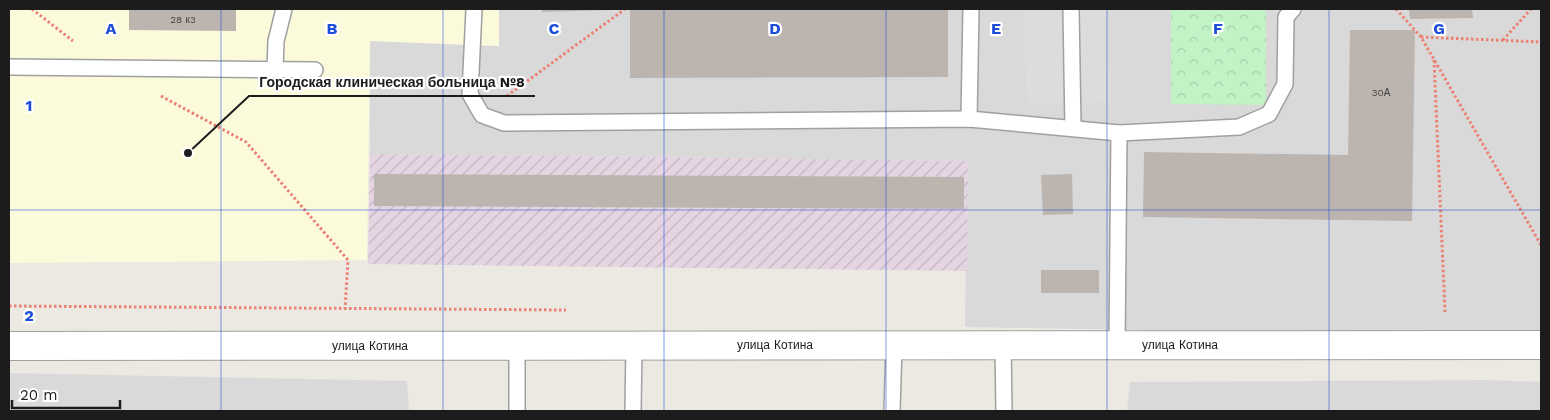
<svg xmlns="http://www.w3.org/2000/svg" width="1550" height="420" viewBox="0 0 1550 420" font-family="'Work Sans',sans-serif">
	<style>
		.residential { fill: #dad9d9 }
		.industrial { fill: url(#industrial-furrows) }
		.education { fill: #fbfbdc }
		.park { fill: url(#park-crowns) }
		.parking { fill: #dcdcdc }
		.building { fill: #bcb5af }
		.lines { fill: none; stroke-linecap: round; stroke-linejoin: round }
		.service-casing { stroke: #a0a0a0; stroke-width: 18 }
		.minor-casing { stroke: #a0a0a0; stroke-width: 30 }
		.path { stroke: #ec8073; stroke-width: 3; stroke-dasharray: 2.5 2.5; stroke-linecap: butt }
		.service { stroke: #fff; stroke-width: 15 }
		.minor { stroke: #fff; stroke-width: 28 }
		.grid { fill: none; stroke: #1d4ed8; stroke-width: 1; stroke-opacity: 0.55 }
		.labels { text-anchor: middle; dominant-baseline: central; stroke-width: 4.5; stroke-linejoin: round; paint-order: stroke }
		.number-label { font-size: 10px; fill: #444241 }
		.street-label { font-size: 12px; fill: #1c1c1c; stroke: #fff }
		.grid-label { font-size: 16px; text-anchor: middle; font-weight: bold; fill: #1d4ed8; stroke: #fff; stroke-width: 4.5; stroke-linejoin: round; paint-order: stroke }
		.leader { fill: none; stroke: #1c1c1c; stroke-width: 2 }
		.callout-dot { fill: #1c1c1c; stroke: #fff; stroke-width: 2 }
		.callout-label { font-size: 14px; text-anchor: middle; font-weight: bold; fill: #1c1c1c; stroke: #fff; stroke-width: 4.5; stroke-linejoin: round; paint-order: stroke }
	</style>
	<defs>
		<pattern id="industrial-furrows" width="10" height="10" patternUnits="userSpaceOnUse" patternTransform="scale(1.25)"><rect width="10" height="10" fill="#e5d5e2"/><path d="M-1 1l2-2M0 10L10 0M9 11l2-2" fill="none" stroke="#c4b6c1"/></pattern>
		<pattern id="park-crowns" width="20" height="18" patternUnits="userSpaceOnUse" patternTransform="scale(1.25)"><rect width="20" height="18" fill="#c2f3c6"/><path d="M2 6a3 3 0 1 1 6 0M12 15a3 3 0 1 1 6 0" fill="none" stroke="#a6d0aa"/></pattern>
	</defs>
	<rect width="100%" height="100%" fill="#ece9e2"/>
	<g class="residential">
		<polygon points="499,9 1541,9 1541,334 1492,336 965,327 967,161 370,154 370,41 498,46"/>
		<polygon points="9,373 407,381 409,411 9,411"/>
		<polygon points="1489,380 1541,382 1541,411 1127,411 1130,382"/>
	</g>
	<polygon class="industrial" points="370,154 968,161 967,271 368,264"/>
	<polygon class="education" points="9,9 499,9 499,46 370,41 367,260 9,263"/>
	<polygon class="park" points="1171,9 1266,9 1266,105 1171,104"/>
	<polygon class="parking" points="1023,9 1107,9 1111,102 1027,105"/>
	<g class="building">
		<polygon points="129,9 236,9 236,31 129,30"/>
		<polygon points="542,9 612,9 612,10 542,12"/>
		<polygon points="630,9 948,9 948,77 630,78"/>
		<polygon points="1409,9 1472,9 1473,18 1410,19"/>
		<polygon points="1350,30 1415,30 1412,221 1143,217 1144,152 1348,155"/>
		<polygon points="374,174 964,177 964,209 374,206"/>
		<polygon points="1072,174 1073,214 1043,215 1041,175"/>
		<rect x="1041" y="270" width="58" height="23"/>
	</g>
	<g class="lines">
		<defs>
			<g id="service">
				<polyline points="474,9 470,94 482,115 504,123 969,119 1119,133"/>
				<polyline points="1071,9 1073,128"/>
				<polyline points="9,67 315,70"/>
				<polyline points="275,70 276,41 284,9"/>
				<polyline points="969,119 971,9"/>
				<polyline points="1003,345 1004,411"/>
				<polyline points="1117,345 1119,133 1239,127 1269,114 1285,84 1286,17 1293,9"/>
				<polyline points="517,411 517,345"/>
				<polyline points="633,411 634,345"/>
				<polyline points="892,411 894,345"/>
			</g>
			<polyline id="minor" points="9,346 1541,345"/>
		</defs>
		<use href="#service" class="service-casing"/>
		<use href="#minor" class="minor-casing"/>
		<g class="path">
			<polyline points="32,9 73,41"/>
			<polyline points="1396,9 1421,37 1541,245"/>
			<polyline points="1421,37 1541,42"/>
			<polyline points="1503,40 1531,9"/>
			<polyline points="1434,60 1445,312"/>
			<polyline points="161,96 246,142 348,260 345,309"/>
			<polyline points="507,96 625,9"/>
			<polyline points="9,306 566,310"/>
		</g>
		<use href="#service" class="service"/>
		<use href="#minor" class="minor"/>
	</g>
	<path class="grid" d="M221 9V411M443 9V411M664 9V411M886 9V411M1107 9V411M1329 9V411M9 210H1541"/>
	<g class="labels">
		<g class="number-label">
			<text x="183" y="19">28 к3</text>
			<text x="1381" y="92">30А</text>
		</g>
		<g class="street-label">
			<text x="775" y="345">улица Котина</text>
			<text x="1180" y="345">улица Котина</text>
			<text x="370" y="346">улица Котина</text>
		</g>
	</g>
	<g class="grid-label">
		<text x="111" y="34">A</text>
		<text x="332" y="34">B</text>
		<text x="554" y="34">C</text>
		<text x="775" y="34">D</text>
		<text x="996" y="34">E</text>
		<text x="1218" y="34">F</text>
		<text x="1439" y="34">G</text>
		<text x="29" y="111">1</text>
		<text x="29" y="321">2</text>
	</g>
	<path class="leader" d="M188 153L249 96H535"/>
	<circle class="callout-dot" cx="188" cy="153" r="5"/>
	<g class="callout-label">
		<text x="392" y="87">Городская клиническая больница №8</text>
	</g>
	<rect width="1550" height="420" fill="none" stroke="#1c1c1c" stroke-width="20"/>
	<path d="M12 400v8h108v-8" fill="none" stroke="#1c1c1c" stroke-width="2.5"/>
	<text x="20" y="400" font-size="15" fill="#1c1c1c" stroke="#ffffff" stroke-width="4" paint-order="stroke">20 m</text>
</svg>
